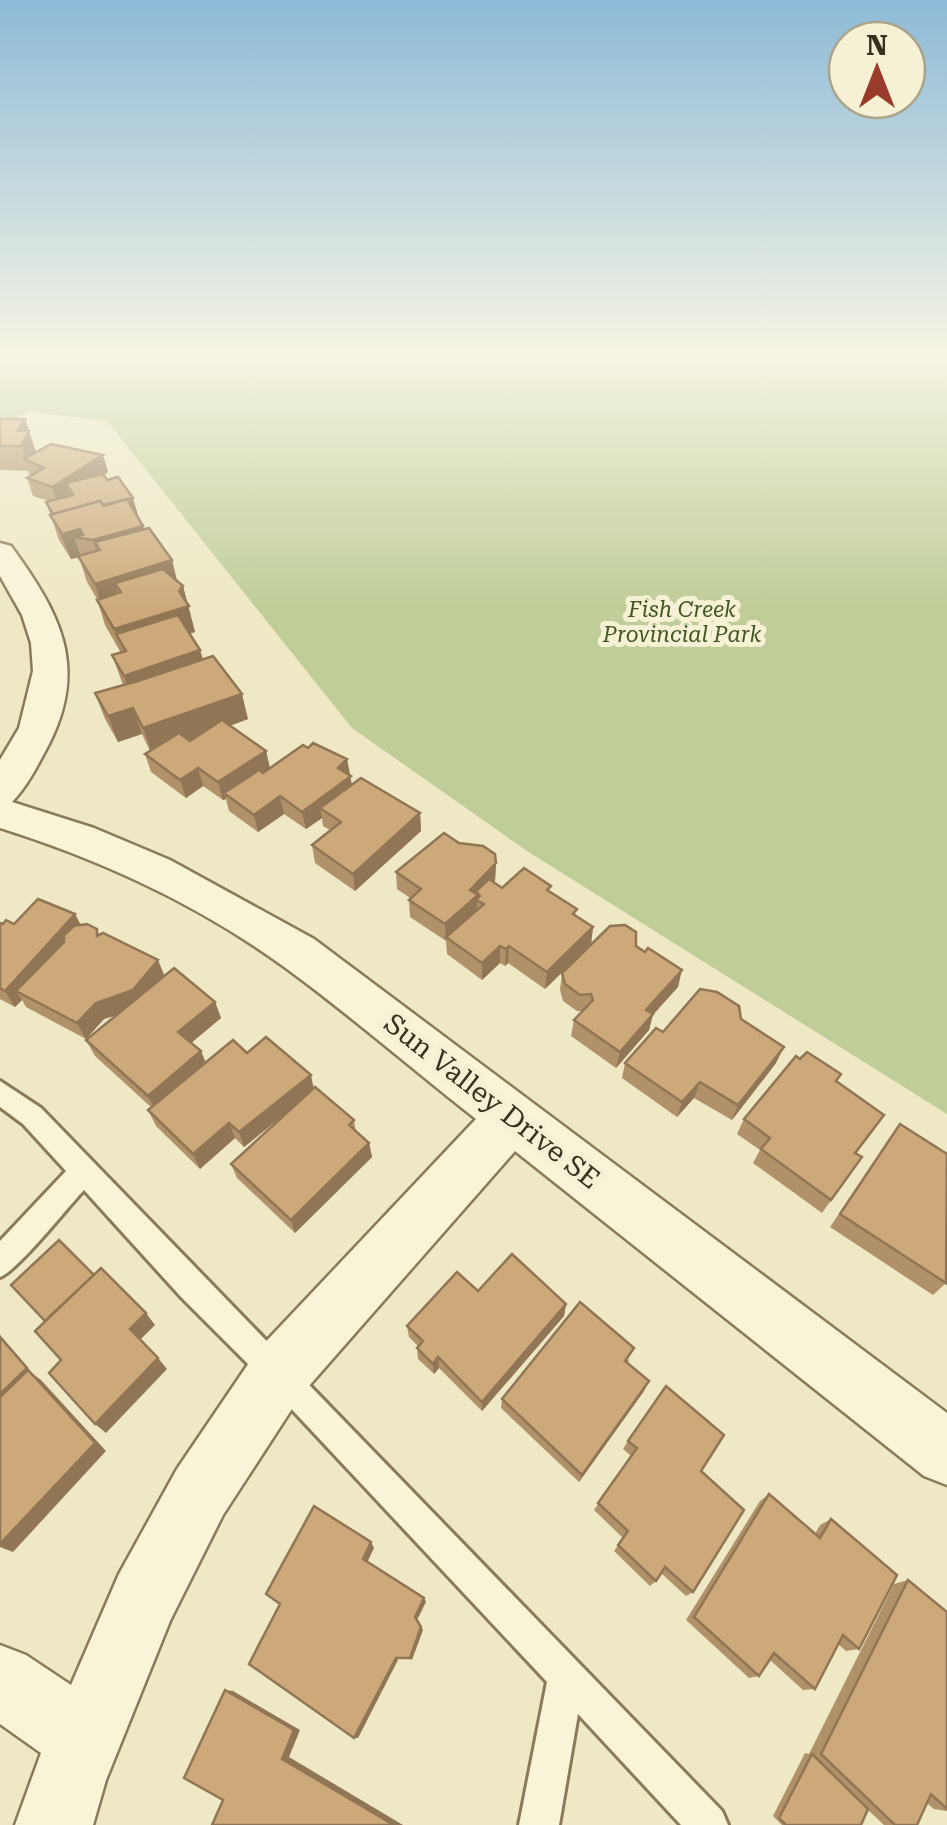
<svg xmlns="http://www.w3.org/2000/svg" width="947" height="1825" viewBox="0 0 947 1825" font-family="'Roboto Serif',serif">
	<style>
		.green { fill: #bfcd98 }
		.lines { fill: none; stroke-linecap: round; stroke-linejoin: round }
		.service-casing { stroke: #897b5a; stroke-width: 6 }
		.minor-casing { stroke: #897b5a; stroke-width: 5 }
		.service { fill: #f9f4d8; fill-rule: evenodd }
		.minor { fill: #f9f4d8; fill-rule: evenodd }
		.wall { fill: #b09169 }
		.shaded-wall { fill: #907655 }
		.building { fill: #cda97a; stroke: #907655; stroke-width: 2.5 }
		.labels { text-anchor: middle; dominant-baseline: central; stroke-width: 10; stroke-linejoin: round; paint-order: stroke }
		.far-park-label { font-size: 22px; font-style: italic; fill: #425625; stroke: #f6f1d4 }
		.street-label { font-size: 28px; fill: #39301e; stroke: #f6f1d4 }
	</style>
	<rect width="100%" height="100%" fill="#eee8c4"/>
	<polygon class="green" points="0,354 947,354 947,1114 527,851 352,728 107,421 30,412 0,424"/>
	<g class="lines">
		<defs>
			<path id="service" d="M0 1081 41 1108 722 1811 728 1825H681L578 1714 559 1825H519L547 1682 268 1384 182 1298 84 1190C67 1208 17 1271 0 1277V1241L66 1171 23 1124 0 1107Z"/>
			<path id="minor" d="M0 543 11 546C59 612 89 665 49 744 39 763 27 787 12 802L94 828 170 860 314 939 947 1413V1485L924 1476 515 1151 301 1395 223 1515 170 1621 106 1780 93 1825H15L41 1753 0 1724V1645L26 1655 71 1685 119 1574 177 1469 257 1351 476 1119C411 1068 349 1014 283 966 199 905 99 859 0 828V760L19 728 33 671 31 643 22 615 0 576Z"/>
		</defs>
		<use href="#service" class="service-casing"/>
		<use href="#minor" class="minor-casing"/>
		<use href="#service" class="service"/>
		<use href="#minor" class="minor"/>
	</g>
	<g class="wall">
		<polygon points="0,419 25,419 36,452 103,455 108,472 104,475 137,515 144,529 172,560 177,581 183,586 195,632 190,633 200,650 203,659 248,719 230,726 266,751 270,768 308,748 347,759 352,784 420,813 421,831 355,891 315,863 312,845 330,830 323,826 322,818 306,829 284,814 258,832 229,811 226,799 223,800 203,786 186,798 151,772 145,754 150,751 142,734 118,742 105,719 95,693 123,685 112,655 121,653 105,625 97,599 87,582 79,557 71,559 59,540 46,502 49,501 33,496 27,478 30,477 28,471 0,470"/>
		<polygon points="459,843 496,863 495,881 494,882 502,888 550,892 576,916 593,927 591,944 545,989 508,963 505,966 500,963 482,980 447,954 446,941 410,917 409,900 410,898 397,889 396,872"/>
		<polygon points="75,914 80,925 97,929 99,935 165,976 215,1002 221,1018 191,1043 201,1051 206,1063 247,1053 314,1088 354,1120 356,1132 369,1143 372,1157 295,1233 237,1178 231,1164 288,1112 244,1147 235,1138 200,1169 156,1126 148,1110 152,1108 95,1056 86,1040 117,1015 104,1019 86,1039 26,1007 22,1000 15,1007 0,999 0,923 14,924"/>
		<polygon points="636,946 678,987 653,1014 649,1030 616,1068 571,1036 574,1020 582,1011 577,1011 563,1001 560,990 562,973"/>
		<polygon points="741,1019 776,1063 732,1120 694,1098 677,1117 622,1078 625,1063 663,1032"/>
		<polygon points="837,1081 874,1130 856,1154 862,1157 822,1213 753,1163 760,1150 737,1134 744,1119"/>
		<polygon points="900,1124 946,1283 933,1295 830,1227"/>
		<polygon points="478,1291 566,1304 564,1316 482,1411 439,1368 434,1374 418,1359 417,1348 418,1346 409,1337 407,1326"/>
		<polygon points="630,1359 627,1363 644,1391 579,1482 501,1408 502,1399"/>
		<polygon points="628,1441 701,1471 693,1592 686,1596 661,1573 656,1581 650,1586 614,1551 623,1538 594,1510 631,1456 623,1449"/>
		<polygon points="769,1494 815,1534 820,1525 831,1519 859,1649 846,1651 838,1644 815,1689 803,1690 770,1660 759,1676 749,1678 686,1620 760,1501"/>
		<polygon points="908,1580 947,1612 947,1811 934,1809 927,1803 917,1825 884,1825 868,1810 861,1825 782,1825 773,1816 805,1753 809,1754 894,1584"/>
	</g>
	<g class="shaded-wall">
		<polygon points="25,419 37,456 26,460 18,431"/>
		<polygon points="103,455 108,472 73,494 66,483 70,496 58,504 52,487"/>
		<polygon points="133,498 138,515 81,531 83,539 74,537 81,557 71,559 59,530"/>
		<polygon points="143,526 150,551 100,550 95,542 103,565 101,565 93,540"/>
		<polygon points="172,560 178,586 121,592 115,583 122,604 103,610 95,584"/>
		<polygon points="183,586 195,632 127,653 116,634 122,654 114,629 179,591"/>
		<polygon points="200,650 207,676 132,702 124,676"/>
		<polygon points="242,694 248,719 152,754 143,728"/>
		<polygon points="133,708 142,734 118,742 108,716"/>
		<polygon points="266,751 270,769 224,793 226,799 223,800 218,782"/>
		<polygon points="347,759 353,794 320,808 322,818 306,829 302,812"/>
		<polygon points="198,768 203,786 186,798 180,780"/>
		<polygon points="280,796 284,814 258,832 254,815"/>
		<polygon points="420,813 421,831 355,891 353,874"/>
		<polygon points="496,863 495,881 480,897 476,891 475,897 478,895 476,914 446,937 446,941 445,924 470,890"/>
		<polygon points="75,914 84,931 16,991 22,1000 15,1007 5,991"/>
		<polygon points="593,927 591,944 545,989 547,972"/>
		<polygon points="500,946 500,963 482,980 482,963"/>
		<polygon points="509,946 508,963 505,966 506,949"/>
		<polygon points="158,960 165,977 141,1007 104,1019 86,1039 77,1023 96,1003"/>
		<polygon points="682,970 678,987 643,1026 646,1010"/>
		<polygon points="215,1002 221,1018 185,1048 178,1032"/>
		<polygon points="653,1014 649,1030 616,1068 620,1052"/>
		<polygon points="784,1047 776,1063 732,1120 738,1105"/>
		<polygon points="201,1051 207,1067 156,1111 148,1096"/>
		<polygon points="311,1075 314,1090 244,1147 239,1132"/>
		<polygon points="700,1082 694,1098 677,1117 682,1102"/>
		<polygon points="229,1123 235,1138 200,1169 193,1154"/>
		<polygon points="369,1143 372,1157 295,1233 291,1220"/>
		<polygon points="566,1304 564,1316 482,1411 482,1402"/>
		<polygon points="146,1313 155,1325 139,1341 130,1329"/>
		<polygon points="0,1335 33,1374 41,1380 106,1451 13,1552 0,1547"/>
		<polygon points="438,1357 439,1368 434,1374 433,1364"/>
		<polygon points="158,1358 167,1369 106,1433 95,1424"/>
		<polygon points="649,1381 644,1391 579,1482 582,1475"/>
		<polygon points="371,1542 374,1548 366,1565 363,1559"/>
		<polygon points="424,1598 426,1602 417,1620 415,1617"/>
		<polygon points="421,1627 423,1630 412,1660 410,1658"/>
		<polygon points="396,1658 398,1660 358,1738 354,1738"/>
		<polygon points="225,1690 233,1691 300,1730 289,1757 403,1825 394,1825 282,1759"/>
	</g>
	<g class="building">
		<polygon points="0,419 25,419 18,431 29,431 21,446 0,446"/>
		<polygon points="51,444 103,455 52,487 27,478 44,468 24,459"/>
		<polygon points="103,474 107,480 118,477 133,498 103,505 100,501 53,514 46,502 73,495 66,483"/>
		<polygon points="127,499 143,526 93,540 74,537 83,535 80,529 62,534 50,515 100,501 104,506"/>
		<polygon points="149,528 172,560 95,584 78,556 100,550 95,542"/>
		<polygon points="163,569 183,586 179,591 189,606 114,629 97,600 121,592 115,583"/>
		<polygon points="178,615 200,650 124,676 112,655 126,651 116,634"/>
		<polygon points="213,656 242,694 143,728 133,708 108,716 95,693 138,681"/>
		<polygon points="222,720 266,751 218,782 198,768 180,780 145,754 179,733 190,741"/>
		<polygon points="313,743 347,759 338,768 351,776 302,812 280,796 254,815 224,793 259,770 263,773 303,745 308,748"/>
		<polygon points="361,778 420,813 353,874 312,845 341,822 320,808"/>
		<polygon points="444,833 459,843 483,846 495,854 496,863 470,890 478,895 445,924 409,900 421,889 396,872"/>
		<polygon points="524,868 551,886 547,890 577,909 573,914 593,927 547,972 509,946 506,949 500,946 482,963 446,937 484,904 476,900 480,896 476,891 489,879 502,888"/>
		<polygon points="38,899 75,914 5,991 0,988 0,923 3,924 6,920 14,924"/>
		<polygon points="87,924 97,929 97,936 103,933 158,960 133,990 96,1003 77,1023 16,991 64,942 64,935 74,926"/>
		<polygon points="625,925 636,932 636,946 645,952 648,948 682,970 646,1010 653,1014 620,1052 574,1020 593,1000 591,994 580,995 565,984 562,973 610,926"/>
		<polygon points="174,968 215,1002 178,1032 201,1051 148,1096 86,1040"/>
		<polygon points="700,989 717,992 739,1006 741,1019 784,1047 738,1105 700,1082 682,1102 625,1063 656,1028 663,1032"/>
		<polygon points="266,1037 311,1075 239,1132 229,1123 193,1154 148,1110 233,1040 247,1053"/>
		<polygon points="807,1052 841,1074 836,1081 884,1115 855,1153 862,1157 831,1200 761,1149 770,1138 744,1119 796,1056 800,1059"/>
		<polygon points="315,1087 354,1120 349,1125 369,1143 291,1220 231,1164"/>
		<polygon points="900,1124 947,1154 946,1283 840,1214"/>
		<polygon points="59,1240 94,1275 45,1321 11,1285"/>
		<polygon points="512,1254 566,1304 482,1402 438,1357 433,1364 417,1348 423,1341 407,1326 457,1272 478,1291"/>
		<polygon points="101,1268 146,1313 130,1329 158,1358 95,1424 49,1373 61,1360 35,1331"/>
		<polygon points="580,1302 634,1348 625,1361 649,1381 582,1475 502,1399"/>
		<polygon points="0,1337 27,1368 0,1394"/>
		<polygon points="28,1370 95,1443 0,1544 0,1397"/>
		<polygon points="666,1386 724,1435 701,1471 744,1510 693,1592 665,1567 656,1581 618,1545 628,1531 598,1503 637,1448 628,1441"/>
		<polygon points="769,1494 820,1538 831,1519 897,1575 859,1649 843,1635 815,1689 774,1653 759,1676 694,1617"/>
		<polygon points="314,1506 371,1542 363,1559 424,1598 415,1617 421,1627 410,1658 396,1658 354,1738 249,1664 280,1604 266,1594"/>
		<polygon points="908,1580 947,1612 947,1809 931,1794 917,1825 895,1825 821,1754"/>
		<polygon points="225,1690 294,1730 282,1759 394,1825 212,1825 223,1800 184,1778"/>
		<polygon points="812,1754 868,1809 861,1825 786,1825 779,1818"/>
	</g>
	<linearGradient id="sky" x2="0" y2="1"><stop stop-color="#8dbad7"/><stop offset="0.58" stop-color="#f7f5e4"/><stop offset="1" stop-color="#f7f5e4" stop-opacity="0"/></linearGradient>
	<rect width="947" height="610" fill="url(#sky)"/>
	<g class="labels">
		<g class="far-park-label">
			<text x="682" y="609">Fish Creek<tspan x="682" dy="25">Provincial Park</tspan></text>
		</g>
		<g class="street-label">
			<text transform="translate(492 1101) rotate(38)">Sun Valley Drive SE</text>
		</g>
	</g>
	<g transform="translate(877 70)"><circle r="48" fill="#f6f1d4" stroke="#aaa48b" stroke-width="2.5"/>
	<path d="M0-8L18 38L0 25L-18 38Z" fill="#993a2a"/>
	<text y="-15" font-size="28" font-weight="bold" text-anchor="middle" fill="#39301e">N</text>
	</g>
</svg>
